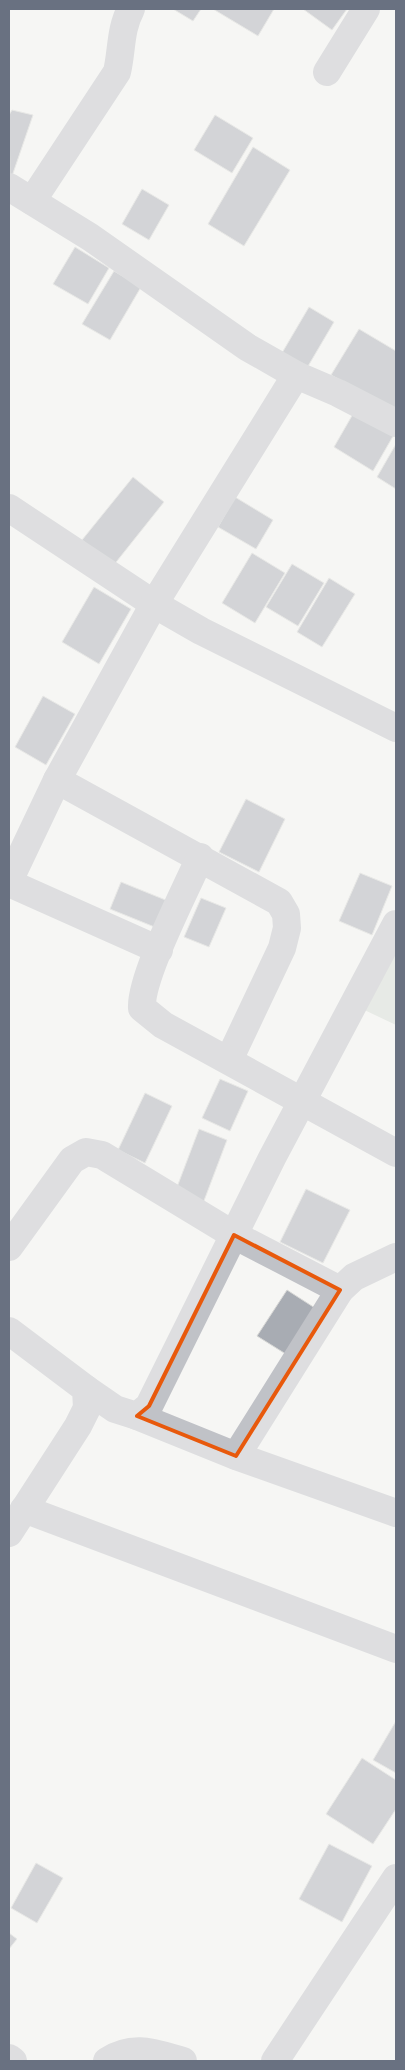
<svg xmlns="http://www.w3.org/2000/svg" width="405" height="2070" viewBox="0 0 405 2070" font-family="'Exo 2',sans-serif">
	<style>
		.green { fill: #d5dbd4 }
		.building { fill: #a8acb3; stroke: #d8d8d6 }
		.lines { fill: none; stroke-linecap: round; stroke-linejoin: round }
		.minor { stroke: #c0c2c7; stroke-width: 28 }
		.marked { fill: none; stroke: #e8590c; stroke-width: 4; stroke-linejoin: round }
	</style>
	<rect width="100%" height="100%" fill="#f6f6f4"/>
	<polygon class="green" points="396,930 396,1025 356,1006"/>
	<g class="building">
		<polygon points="173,9 201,9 193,21"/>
		<polygon points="213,9 274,9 258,36"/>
		<polygon points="303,9 347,9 332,30"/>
		<polygon points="12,110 33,115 10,182 9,115"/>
		<polygon points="215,115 253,138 232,173 194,150"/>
		<polygon points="253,147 290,170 244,246 208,224"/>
		<polygon points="142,189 169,205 149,240 122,224"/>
		<polygon points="75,247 109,268 88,304 53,284"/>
		<polygon points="114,271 141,287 110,340 82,324"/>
		<polygon points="309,307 334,322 304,373 279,358"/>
		<polygon points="359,329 396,351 396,411 331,375"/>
		<polygon points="357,407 396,431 373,471 334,447"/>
		<polygon points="396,444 396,489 377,477"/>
		<polygon points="133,477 164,502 113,566 82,540"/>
		<polygon points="235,497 273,520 256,549 218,527"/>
		<polygon points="252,553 285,573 255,623 222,603"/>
		<polygon points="292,564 324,583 298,626 266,607"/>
		<polygon points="329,578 355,594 322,647 297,632"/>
		<polygon points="94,587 131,609 99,664 62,642"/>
		<polygon points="43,696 75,714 46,765 15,747"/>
		<polygon points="246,799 285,819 259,872 219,852"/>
		<polygon points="360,873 392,886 372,935 339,921"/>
		<polygon points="121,882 168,901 157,928 110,909"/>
		<polygon points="201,898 226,908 209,947 184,937"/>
		<polygon points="220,1079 248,1091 230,1131 202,1118"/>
		<polygon points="145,1093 172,1106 145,1163 118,1150"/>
		<polygon points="199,1129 227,1140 202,1206 174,1195"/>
		<polygon points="306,1189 350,1210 323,1263 280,1242"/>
		<polygon points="287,1290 318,1310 289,1356 257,1336"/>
		<polygon points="396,1721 396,1773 373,1760"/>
		<polygon points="362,1758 396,1780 396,1809 373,1844 326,1814"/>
		<polygon points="329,1844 372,1866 342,1922 299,1899"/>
		<polygon points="36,1863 63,1878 37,1923 11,1908"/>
		<polygon points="9,1933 17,1939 9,1949"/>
	</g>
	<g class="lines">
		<g class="minor">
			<polyline points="327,72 366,9"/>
			<polyline points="9,187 90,237 247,347 296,375 338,393 396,423"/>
			<path d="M32 201 117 72C122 51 120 29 131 9"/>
			<polyline points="9,508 154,604 201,631 396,728"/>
			<polyline points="57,780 279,902 286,914 287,928 282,948 229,1060"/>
			<path d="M200 857C186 890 140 977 142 1008L163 1025 396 1153"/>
			<polyline points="9,881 57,780 154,604 296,375"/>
			<polyline points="9,883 159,950"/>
			<polyline points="9,1247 72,1160 86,1152 102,1155 234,1235 340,1290"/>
			<polyline points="9,1331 86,1389 87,1408 78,1426 9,1533"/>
			<polyline points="86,1389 115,1409 137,1416 149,1406 272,1158 396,924"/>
			<polyline points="137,1416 236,1456 396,1513"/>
			<polyline points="236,1456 340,1290 354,1277 396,1257"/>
			<polyline points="24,1509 396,1649"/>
			<polyline points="9,2058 13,2061"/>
			<path d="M107 2061C134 2044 154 2053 183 2061"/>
			<polyline points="275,2061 396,1878"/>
		</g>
	</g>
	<path d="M0 0H405V2070H0ZM234 1235 340 1290 236 1456 137 1416 149 1406Z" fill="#f6f6f4" fill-opacity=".55" fill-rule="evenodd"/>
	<path class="marked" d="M234 1235 340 1290 236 1456 137 1416 149 1406Z"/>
	<rect width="405" height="2070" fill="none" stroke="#697181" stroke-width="20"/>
</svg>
